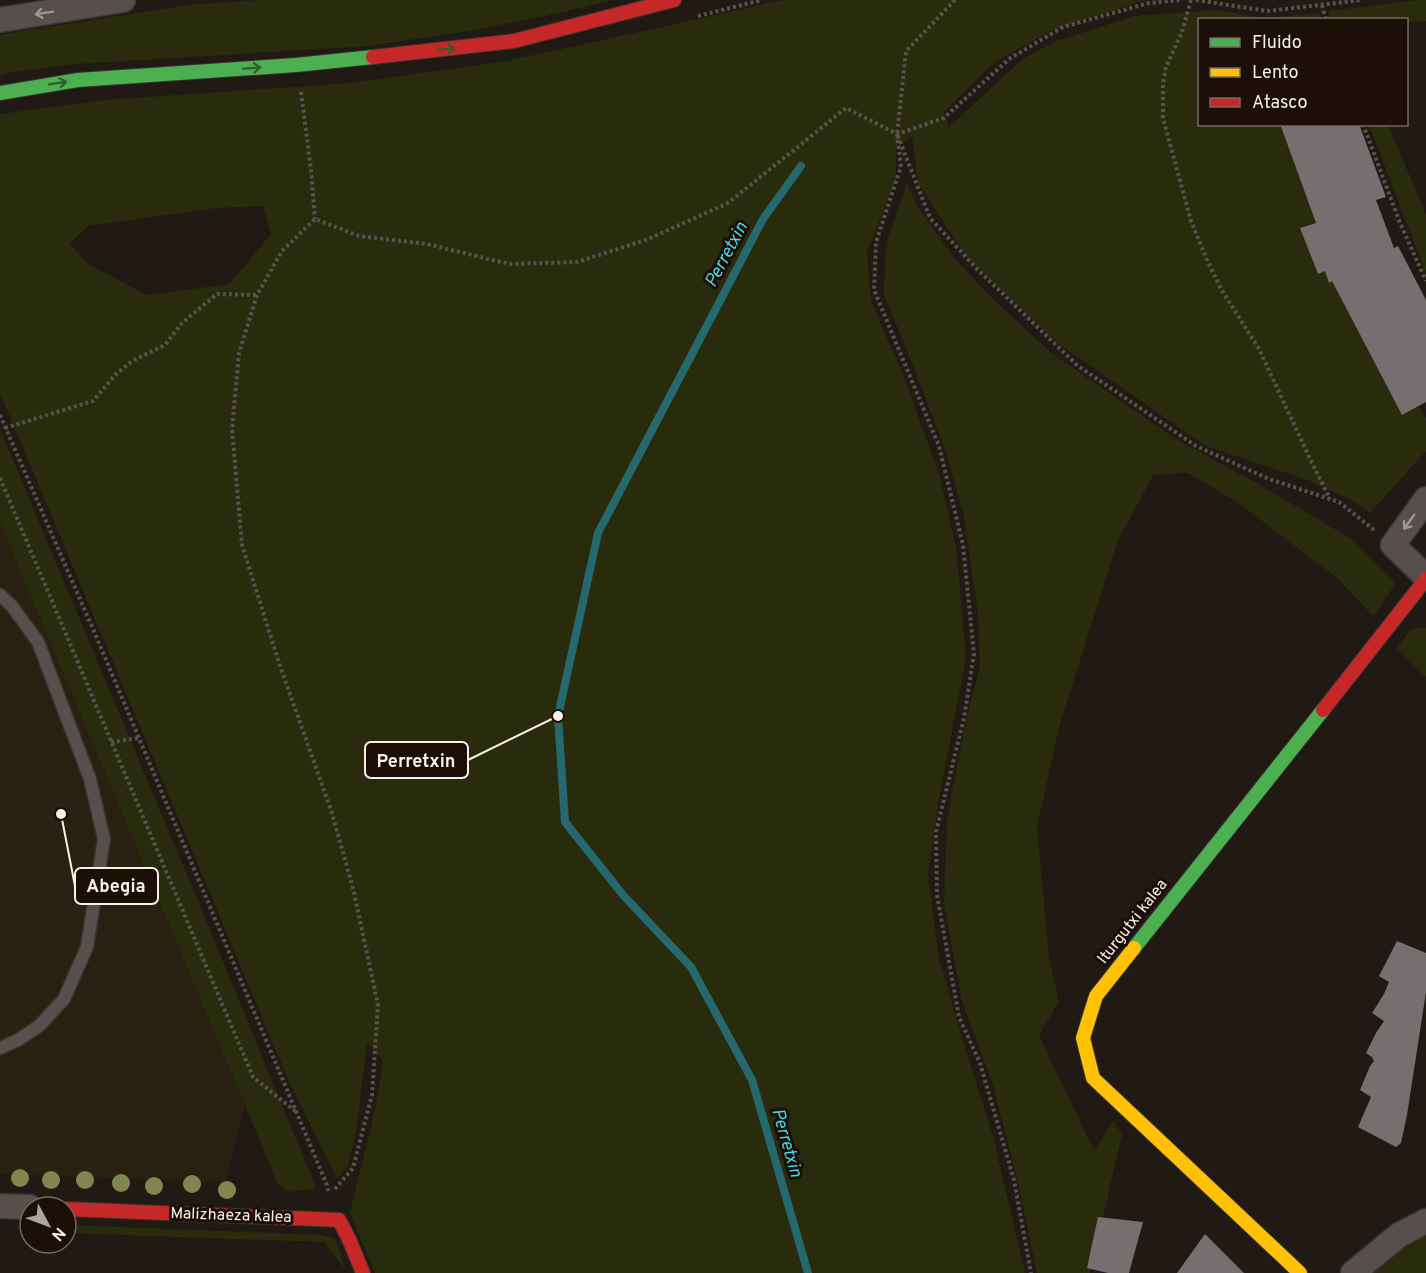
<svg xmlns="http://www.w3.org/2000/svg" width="1426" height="1273" viewBox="0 0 1426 1273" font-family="Overpass,sans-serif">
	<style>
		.medical { fill: #282011 }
		.green { fill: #282c0d; fill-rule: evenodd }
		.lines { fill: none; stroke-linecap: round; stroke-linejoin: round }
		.stream { stroke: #25696e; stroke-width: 8 }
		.building { fill: #756f70 }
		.lane-casing { stroke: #37332e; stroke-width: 15 }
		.street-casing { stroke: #37332e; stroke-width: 27 }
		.fast-casing { stroke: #37332e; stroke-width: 16 }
		.slow-casing { stroke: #37332e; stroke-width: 16 }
		.jam-casing { stroke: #37332e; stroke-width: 16 }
		.path { stroke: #57524e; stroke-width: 4; stroke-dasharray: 3 3; stroke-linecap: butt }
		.lane { stroke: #564f4b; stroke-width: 12 }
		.street { stroke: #564f4b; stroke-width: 24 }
		.fast { stroke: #4caf50; stroke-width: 14 }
		.slow { stroke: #ffc107; stroke-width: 14 }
		.jam { stroke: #c62828; stroke-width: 14 }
		.tree { fill: #808650 }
		.oneway { stroke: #9e9792 }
		.oneway2 { stroke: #345f2c }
		.labels { text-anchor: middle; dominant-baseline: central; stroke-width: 6; stroke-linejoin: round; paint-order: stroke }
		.street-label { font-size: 16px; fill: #f7efe8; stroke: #1b0f07 }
		.water-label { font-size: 18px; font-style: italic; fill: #47d9e4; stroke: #1b0f07 }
		.leader { fill: none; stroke: #f7efe8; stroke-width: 2 }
		.callout-dot { fill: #f7efe8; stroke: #1b0f07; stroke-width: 2 }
		.callout { fill: #1b0f07; stroke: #f7efe8; stroke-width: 2 }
		.callout-label { font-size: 18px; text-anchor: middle; font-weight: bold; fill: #f7efe8 }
	</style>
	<rect width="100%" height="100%" fill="#201914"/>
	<polygon class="medical" points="0,523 245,1106 225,1182 0,1174"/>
	<g class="green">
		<polygon points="259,0 613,0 545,16 463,32 368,46 76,64 12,72 0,75 0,35 16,32 188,5"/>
		<path d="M784 0H1146L1050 31 995 62 944 112 949 127 1023 59 1054 42 1134 16 1215 10 1263 18 1319 13 1322 19 1200 20V124L1280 125 1316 223 1301 229 1317 274 1325 271 1329 282 1332 281 1402 415 1419 406 1426 418V451L1370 513 1351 500 1308 480 1206 446 1059 344 967 258 918 183 912 136 896 148V180L867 252 871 301 906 382 940 477 956 548 966 658 938 804 928 875 939 959 962 1038 993 1136 1025 1273H375L350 1213 376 1106 383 1061 367 1042 356 1132 348 1166 337 1179 288 1079 0 393V114L105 100 350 83 507 61ZM263 206 271 234 230 284 147 295 86 263 70 243 88 226 216 208Z"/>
		<polygon points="1417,0 1426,0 1426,21 1407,22 1406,20 1330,19 1328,11"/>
		<polygon points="1369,125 1388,125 1426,214 1426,273"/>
		<polygon points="907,183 916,204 953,257 992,298 1050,352 1176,439 1262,486 1353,540 1396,583 1373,616 1336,577 1237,502 1188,473 1153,475 1117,543 1060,724 1037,827 1049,958 1059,1002 1039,1035 1094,1151 1113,1121 1122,1134 1090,1273 1037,1273 1019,1187 992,1082 962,1001 944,903 947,820 964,729 980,666 978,614 964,516 945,449 912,363 884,295 885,258 888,239"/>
		<polygon points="0,429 206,920 316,1188 288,1192 278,1184 0,523"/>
		<polygon points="1426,628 1426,677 1397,648 1411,629"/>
		<polygon points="66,1225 324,1235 336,1240 345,1269 324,1242 66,1233"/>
		<polygon points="1426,1228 1426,1273 1371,1273"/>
	</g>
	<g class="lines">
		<polyline class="stream" points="801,166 763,219 598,533 558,716 565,822 623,895 691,967 752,1080 808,1273"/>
	</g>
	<g class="building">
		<polygon points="1280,124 1359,124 1386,197 1376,200 1394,248 1398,246 1426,300 1426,402 1402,415 1332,281 1329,283 1325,271 1318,274 1300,228 1316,223"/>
		<polygon points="1397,941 1426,953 1426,992 1407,1115 1401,1143 1396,1147 1358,1127 1371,1097 1360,1090 1370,1066 1374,1061 1372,1057 1366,1053 1376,1033 1384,1021 1372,1013 1384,994 1389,982 1379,976"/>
		<polygon points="1098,1217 1143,1222 1129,1273 1108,1273 1087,1268"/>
		<polygon points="1205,1234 1244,1273 1177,1273"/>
	</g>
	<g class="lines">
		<defs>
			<polyline id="lane" points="0,595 12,606 38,642 90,779 104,839 87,947 64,999 39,1026 18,1040 0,1048"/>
			<g id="street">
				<polyline points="0,20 123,0"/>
				<polyline points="1426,499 1393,545 1426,577"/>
				<polyline points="0,1206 30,1207"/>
				<polyline points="1353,1273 1399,1235 1426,1221"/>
			</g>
			<g id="fast">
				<polyline points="0,93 78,80 296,65 373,57"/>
				<polyline points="1134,948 1323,710"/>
			</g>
			<polyline id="slow" points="1134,948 1096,996 1083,1038 1093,1078 1300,1273"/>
			<g id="jam">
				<polyline points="373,57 514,41 674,0"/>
				<polyline points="1323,710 1426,579"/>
				<polyline points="66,1209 339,1220 349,1239 363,1273"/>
			</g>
		</defs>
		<use href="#lane" class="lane-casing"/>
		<use href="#street" class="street-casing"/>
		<use href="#fast" class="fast-casing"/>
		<use href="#slow" class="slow-casing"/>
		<use href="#jam" class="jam-casing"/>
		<g class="path">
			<polyline points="955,0 906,51 897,134 930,218 977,269 1078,366 1196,446 1269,479 1339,502 1374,530"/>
			<polyline points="1191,0 1182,32 1166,67 1163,84 1163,118 1191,221 1207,260 1221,289 1259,349 1312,463 1330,499"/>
			<polyline points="1196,0 1267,11 1362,0"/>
			<polyline points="1322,5 1326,20"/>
			<polyline points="698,16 762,0"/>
			<polyline points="301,92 311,170 315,219"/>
			<polyline points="1363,124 1400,223 1426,281"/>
			<polyline points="897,134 901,167 876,242 874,290 939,446 963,545 974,654 964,718 936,832 937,895 959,1017 980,1063 1014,1180 1031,1273"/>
			<polyline points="0,415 96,636 327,1185 328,1191"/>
			<polyline points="5,428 93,401 115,375 132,361 165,345 182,323 217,294 257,295"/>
			<polyline points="0,478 253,1077 295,1111"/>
			<polyline points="111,742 139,738"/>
			<polyline points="335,1189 353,1168 372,1095 378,1005 353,888 331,810 280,666 242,545 232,429 239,353 257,295 282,251 315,219 359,236 427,244 509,264 577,262 646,240 728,203 846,108 897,134 944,118 1009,59 1063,27 1149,3 1183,0"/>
		</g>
		<use href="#lane" class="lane"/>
		<use href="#street" class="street"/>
		<use href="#fast" class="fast"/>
		<use href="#slow" class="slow"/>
		<use href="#jam" class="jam"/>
	</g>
	<g class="tree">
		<circle cx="20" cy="1178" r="9"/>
		<circle cx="51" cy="1180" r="9"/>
		<circle cx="85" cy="1180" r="9"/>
		<circle cx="121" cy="1183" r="9"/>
		<circle cx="192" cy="1184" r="9"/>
		<circle cx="154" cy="1186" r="9"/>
		<circle cx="227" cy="1190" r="9"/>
	</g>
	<defs><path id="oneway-shaft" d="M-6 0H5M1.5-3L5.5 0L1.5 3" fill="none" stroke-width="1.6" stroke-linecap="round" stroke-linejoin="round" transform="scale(1.5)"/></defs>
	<g class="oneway">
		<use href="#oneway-shaft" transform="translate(44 13) rotate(171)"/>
		<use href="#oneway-shaft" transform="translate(1409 522) rotate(126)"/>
	</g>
	<g class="oneway2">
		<use href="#oneway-shaft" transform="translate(446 49) rotate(-7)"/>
		<use href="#oneway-shaft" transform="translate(252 68) rotate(-4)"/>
		<use href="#oneway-shaft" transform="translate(58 83) rotate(-9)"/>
	</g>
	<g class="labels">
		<g class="street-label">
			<text transform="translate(1133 922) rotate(-52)">Iturgutxi kalea</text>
			<text transform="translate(231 1216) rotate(2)">Malizhaeza kalea</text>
		</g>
		<g class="water-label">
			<text transform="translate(727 255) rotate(-62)">Perretxin</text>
			<text transform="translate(786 1143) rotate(74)">Perretxin</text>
		</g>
	</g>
	<path class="leader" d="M558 716L468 760M61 814L75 886"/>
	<g class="callout-dot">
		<circle cx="558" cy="716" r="6"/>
		<circle cx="61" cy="814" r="6"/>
	</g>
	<g class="callout">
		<rect x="365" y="742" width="103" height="36" rx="6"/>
		<rect x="75" y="868" width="83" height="36" rx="6"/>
	</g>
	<g class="callout-label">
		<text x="416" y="767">Perretxin</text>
		<text x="116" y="892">Abegia</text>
	</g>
	<rect x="1198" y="18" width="210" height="108" fill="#1b0f07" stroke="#736961" stroke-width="1.5"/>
	<rect x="1210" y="38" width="30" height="9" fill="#4caf50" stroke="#736961" stroke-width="1.5"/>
	<text x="1252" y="48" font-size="18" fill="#f7efe8">Fluido</text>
	<rect x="1210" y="68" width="30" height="9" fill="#ffc107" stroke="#736961" stroke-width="1.5"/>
	<text x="1252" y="78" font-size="18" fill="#f7efe8">Lento</text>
	<rect x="1210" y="98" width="30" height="9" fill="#c62828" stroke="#736961" stroke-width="1.5"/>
	<text x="1252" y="108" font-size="18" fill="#f7efe8">Atasco</text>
	<g transform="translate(48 1225) rotate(131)"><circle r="28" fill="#1b0f07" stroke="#736961" stroke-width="1.5"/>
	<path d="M0-4.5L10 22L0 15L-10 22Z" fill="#aca49e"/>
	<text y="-9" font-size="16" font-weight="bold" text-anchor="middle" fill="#f7efe8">N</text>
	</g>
</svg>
